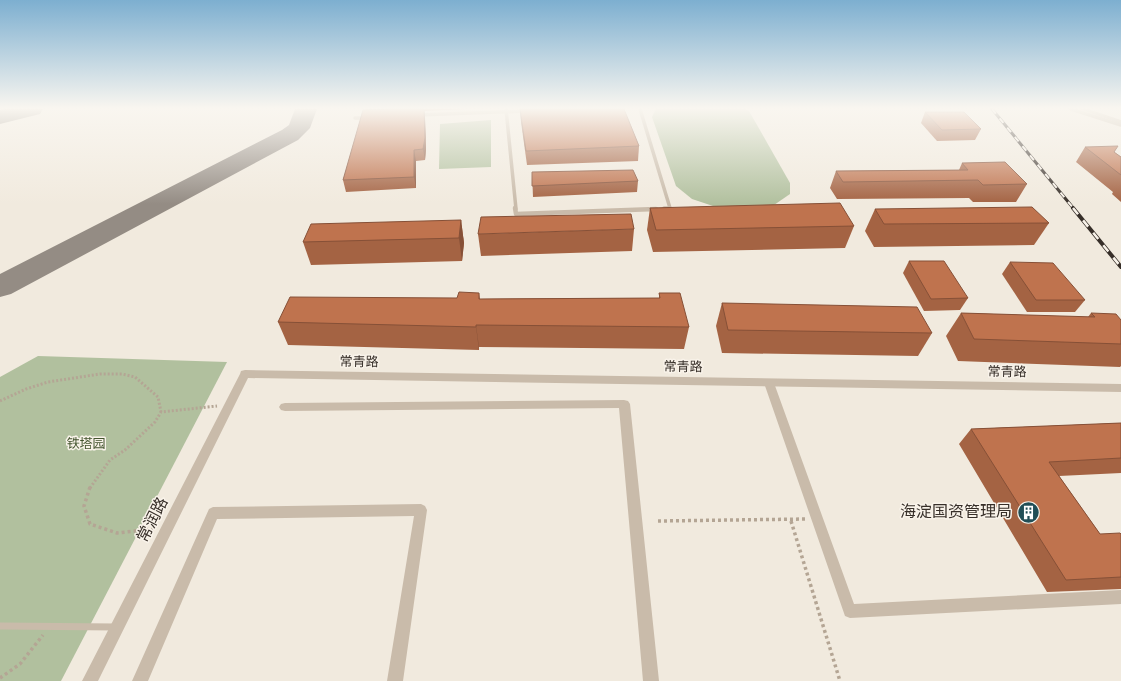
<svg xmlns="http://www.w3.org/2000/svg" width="1121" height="681" viewBox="0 0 1121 681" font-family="'Sofia Sans Condensed','Noto Sans SC',sans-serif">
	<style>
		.green { fill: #b1c09e }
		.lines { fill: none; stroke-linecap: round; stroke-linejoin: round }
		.taxiway { fill: #948c84; fill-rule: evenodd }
		.path-far1 { stroke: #b4a594; stroke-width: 3; stroke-dasharray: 2 2; stroke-linecap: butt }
		.path { stroke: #b4a594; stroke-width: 3.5; stroke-dasharray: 3 3; stroke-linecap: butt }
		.service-far2 { stroke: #c9bbaa; stroke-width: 3.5 }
		.service-far1 { stroke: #c9bbaa; stroke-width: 4.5 }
		.service { stroke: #c9bbaa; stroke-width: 7 }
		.minor { fill: #c9bbaa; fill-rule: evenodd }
		.tertiary { fill: #c9bbaa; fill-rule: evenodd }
		.rail-far1-casing { stroke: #372f29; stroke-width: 3 }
		.rail-casing { stroke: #372f29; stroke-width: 4 }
		.rail-far1 { stroke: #f9f3ea; stroke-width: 2; stroke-dasharray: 6; stroke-linecap: butt }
		.rail { stroke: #f9f3ea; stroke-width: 2.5; stroke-dasharray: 8; stroke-linecap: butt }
		.wall { fill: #a46343 }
		.shaded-wall { fill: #865037 }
		.building { fill: #bf734e; stroke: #865037 }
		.labels { text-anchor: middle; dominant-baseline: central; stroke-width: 3; stroke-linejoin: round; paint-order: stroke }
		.street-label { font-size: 13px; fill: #372f29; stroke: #f9f3ea }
		.park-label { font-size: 13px; fill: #43542e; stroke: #f9f3ea }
		.near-poi-label { font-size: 16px; fill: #372f29; stroke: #f9f3ea; text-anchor: end }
		.near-street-label { font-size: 16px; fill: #372f29; stroke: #f9f3ea }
	</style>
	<rect width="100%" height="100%" fill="#f1eade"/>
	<g class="green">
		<polygon points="656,109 745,109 749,111 790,183 790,194 774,205 722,209 692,199 676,186 652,117"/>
		<polygon points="491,120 491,167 439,169 440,124"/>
		<polygon points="38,356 227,362 61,681 0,681 0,377"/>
	</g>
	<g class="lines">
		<g class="taxiway">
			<polygon points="6,109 43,109 40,114 0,124 0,110"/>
			<polygon points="295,109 317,109 310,128 298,140 11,294 0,297 0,274 282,130 289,125"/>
		</g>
		<g class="path-far1">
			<polyline points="0,401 26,389 48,382 100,374 122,374 135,377 158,397 161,412"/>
			<polyline points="90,488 110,460 125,450 155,422 161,412 217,406"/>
		</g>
		<g class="path">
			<polyline points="90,487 84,506 90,524 117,533 153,529"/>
			<polyline points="658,521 806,519"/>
			<polyline points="791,521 840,681"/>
			<polyline points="0,678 20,664 43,635"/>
		</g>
		<g class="service-far2">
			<polyline points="506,109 516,209"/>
			<polyline points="640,109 670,208 664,208"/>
			<polyline points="1071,109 1121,125"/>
			<polyline points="418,115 526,111"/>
			<polyline points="355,118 366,118"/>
		</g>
		<polyline class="service-far1" points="515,208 516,214 656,209"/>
		<polyline class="service" points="0,626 116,627"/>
		<g class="minor">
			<polygon points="1079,109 1088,109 1121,120 1121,124"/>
			<polygon points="769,379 773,380 774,383 854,604 1121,590 1121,604 850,618 845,616 764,383 765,380"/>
			<polygon points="624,400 628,401 630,404 659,681 643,681 619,408 285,411 281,410 279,407 281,404 285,403"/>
			<polygon points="421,504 425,506 427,510 403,681 387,681 414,516 217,519 148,681 132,681 209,509 213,507"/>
		</g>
		<polygon class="tertiary" points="245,370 1121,384 1121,392 248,378 98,681 82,681 240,374 241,371"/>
		<defs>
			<polyline id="rail-far1" points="992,109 1074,209"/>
			<polyline id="rail" points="1073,208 1121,267"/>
		</defs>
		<use href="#rail-far1" class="rail-far1-casing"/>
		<use href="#rail" class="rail-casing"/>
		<use href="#rail-far1" class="rail-far1"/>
		<use href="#rail" class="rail"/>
	</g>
	<g class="wall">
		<polygon points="365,109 465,109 424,111 425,118 426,149 425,160 416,161 416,188 346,192 343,180 366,110"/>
		<polygon points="520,109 639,146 638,161 527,165 521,122"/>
		<polygon points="925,112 981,129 975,140 937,141 921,123"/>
		<polygon points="1085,147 1114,152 1121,157 1121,202 1112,194 1113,192 1076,162"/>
		<polygon points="962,163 1027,184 1016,202 973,202 969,198 837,199 830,188 836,171 959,170"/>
		<polygon points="532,172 638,181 637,192 533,197"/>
		<polygon points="650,208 854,226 845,248 653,252 647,230"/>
		<polygon points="875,209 1049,223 1034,245 874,247 865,231"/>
		<polygon points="461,220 464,243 462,261 311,265 303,242"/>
		<polygon points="634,229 632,251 481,256 478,234"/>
		<polygon points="909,261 968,298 960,310 924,311 903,273"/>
		<polygon points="1010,262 1085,300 1075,312 1027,312 1002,274"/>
		<polygon points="479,293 480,299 659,298 659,293 689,327 684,349 479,347 479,350 288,345 278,322 457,298"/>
		<polygon points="722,303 932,333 918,356 722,353 716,326"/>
		<polygon points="961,313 1088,317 1091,313 1121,320 1121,366 1120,367 958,361 946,336"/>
		<polygon points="1121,423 1121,473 1059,476 1100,534 1121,534 1121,589 1047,592 959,444 971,429"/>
	</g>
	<g class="shaded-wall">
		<polygon points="424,109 425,118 426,149 425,160 423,149"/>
		<polygon points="414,150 416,161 416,188 414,177"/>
		<polygon points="461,220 464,243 462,261 459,238"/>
		<polygon points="476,325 479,347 479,350 476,327"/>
	</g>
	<g class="building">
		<polygon points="391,109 424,109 425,138 423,149 414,150 414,177 343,180 363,110"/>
		<polygon points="520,109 624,109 639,146 526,151"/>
		<polygon points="925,112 964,112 981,129 942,130"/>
		<polygon points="1118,146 1114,152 1121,157 1121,175 1085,147"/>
		<polygon points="1005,162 1027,184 983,185 978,180 843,182 836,171 968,170 962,163"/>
		<polygon points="633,170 638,181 532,186 532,172"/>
		<polygon points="840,203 854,226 656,230 650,208"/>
		<polygon points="1032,207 1049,223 884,224 875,209"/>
		<polygon points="631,214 634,229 478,234 481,217"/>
		<polygon points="461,220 459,238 303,242 311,224"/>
		<polygon points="909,261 944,261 968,298 931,299"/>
		<polygon points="1010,262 1053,263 1085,300 1036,300"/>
		<polygon points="459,292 479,293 479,299 660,298 659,293 680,293 689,327 476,325 476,327 278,322 290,297 457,298"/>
		<polygon points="722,303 917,307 932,333 728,330"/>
		<polygon points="961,313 1095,317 1091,313 1116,314 1121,320 1121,344 974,339"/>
		<polygon points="1121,423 1121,458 1049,462 1100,534 1120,533 1121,534 1121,577 1066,580 971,429"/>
	</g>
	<linearGradient id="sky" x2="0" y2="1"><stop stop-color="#7dafd0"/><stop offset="0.53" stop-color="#f9f6f0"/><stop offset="1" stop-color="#f9f6f0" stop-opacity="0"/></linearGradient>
	<rect width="1121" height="204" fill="url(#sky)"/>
	<defs>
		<symbol id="building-disc" viewBox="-11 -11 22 22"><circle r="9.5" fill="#214e56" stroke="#f9f3ea"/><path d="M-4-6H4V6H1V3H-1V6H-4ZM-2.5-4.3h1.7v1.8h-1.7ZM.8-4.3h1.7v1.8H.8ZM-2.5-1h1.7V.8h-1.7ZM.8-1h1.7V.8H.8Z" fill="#fff"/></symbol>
	</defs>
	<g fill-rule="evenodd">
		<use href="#building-disc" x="1016" y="500" width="25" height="25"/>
	</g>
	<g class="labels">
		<g class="street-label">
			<text transform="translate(359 362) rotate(1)">常青路</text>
			<text transform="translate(683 367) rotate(1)">常青路</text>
			<text transform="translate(1007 372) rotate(1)">常青路</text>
		</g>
		<g class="park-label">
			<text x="86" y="444">铁塔园</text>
		</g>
		<g class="near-poi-label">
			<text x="1012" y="512">海淀国资管理局</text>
		</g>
		<g class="near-street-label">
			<text transform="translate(153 520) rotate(-63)">常润路</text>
		</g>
	</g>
</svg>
